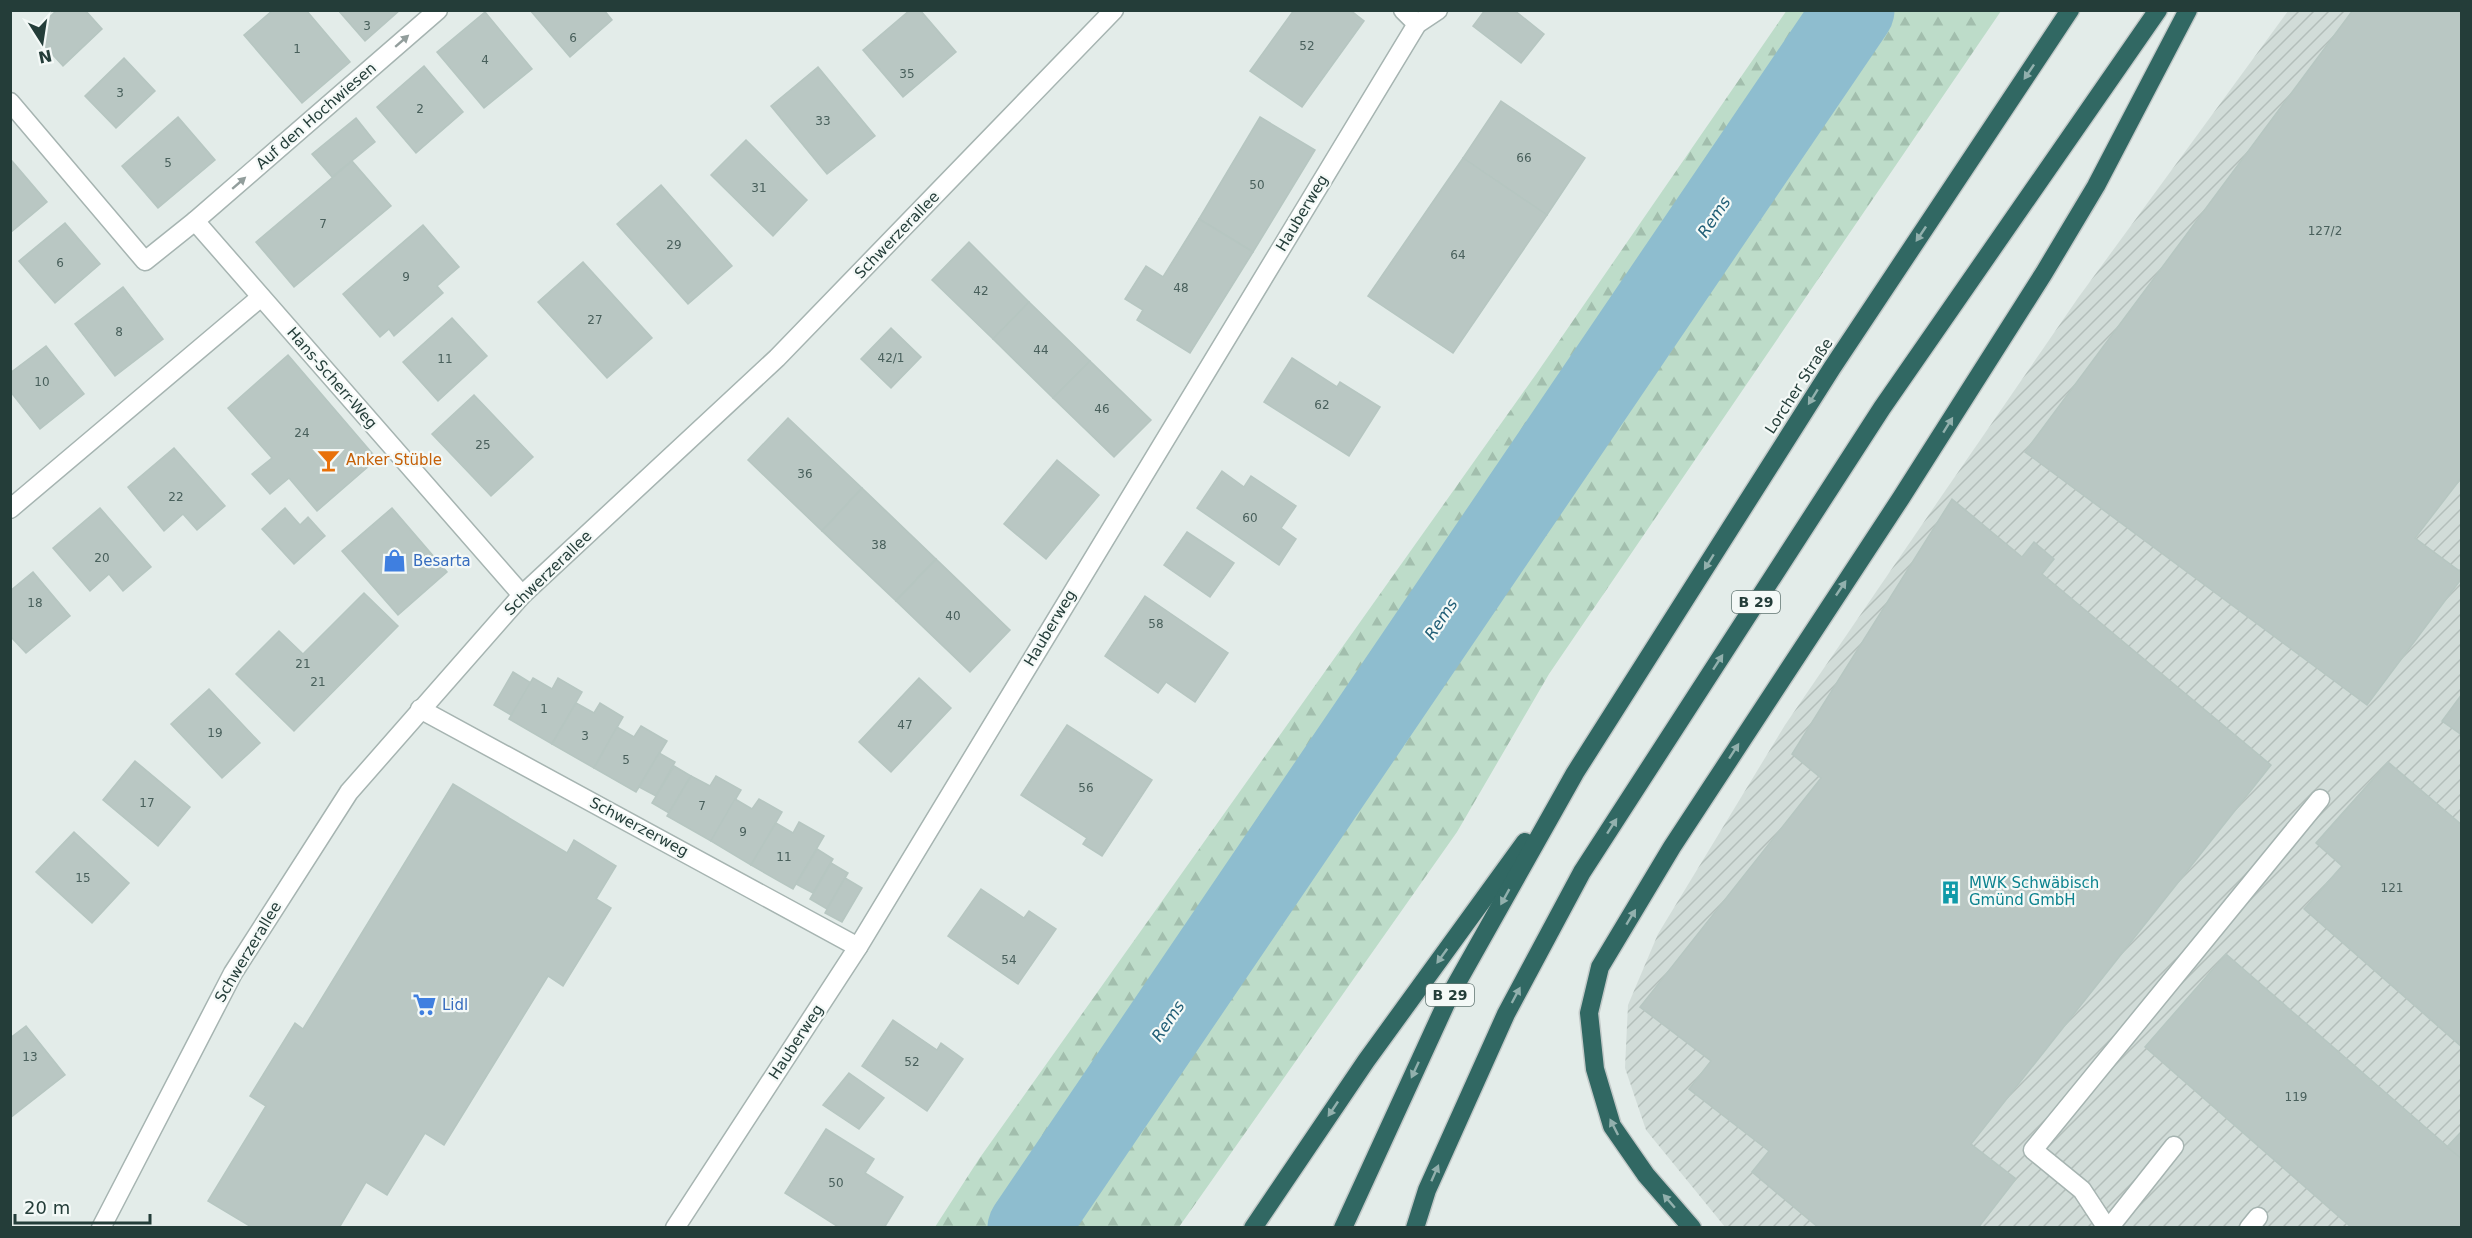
<svg xmlns="http://www.w3.org/2000/svg" width="2472" height="1238" viewBox="0 0 2472 1238" font-family="'DejaVu Sans',sans-serif">
	<style>
		.industrial { fill: url(#industrial-furrows) }
		.forest { fill: url(#forest-firs) }
		.lines { fill: none; stroke-linecap: round; stroke-linejoin: round }
		.river { stroke: #8ebdcf; stroke-width: 81 }
		.building { fill: #b9c7c3; stroke: #b6c6c1; stroke-width: 1.5 }
		.minor-casing { stroke: #a6b4b1; stroke-width: 21 }
		.highway-casing { stroke: #c2c9c8; stroke-width: 21 }
		.minor { stroke: #fff; stroke-width: 18 }
		.highway { stroke: #316863; stroke-width: 18 }
		.oneway { fill: #929e9c }
		.oneway2 { fill: #92b0ad }
		.labels { text-anchor: middle; dominant-baseline: central; stroke-width: 4.5; stroke-linejoin: round; paint-order: stroke }
		.number-label { font-size: 12px; fill: #49605c }
		.shield { fill: #f4f9f7; stroke: #627572; stroke-width: 1.5 }
		.shield-label { font-size: 14px; font-weight: bold; fill: #243d39 }
		.street-label { font-size: 15px; fill: #243d39; stroke: #f4f9f7 }
		.food-label { font-size: 15px; fill: #c56008; stroke: #f4f9f7; text-anchor: start }
		.shop-label { font-size: 15px; fill: #366cbe; stroke: #f4f9f7; text-anchor: start }
		.culture-label { font-size: 15px; fill: #0d838f; stroke: #f4f9f7; text-anchor: start }
		.water-label { font-size: 16px; font-style: italic; fill: #205e76; stroke: #f4f9f7 }
	</style>
	<defs>
		<pattern id="industrial-furrows" width="10" height="10" patternUnits="userSpaceOnUse" patternTransform="scale(1.5)"><rect width="10" height="10" fill="#d1dcd8"/><path d="M-1 1l2-2M0 10L10 0M9 11l2-2" fill="none" stroke="#b3beba"/></pattern>
		<pattern id="forest-firs" width="22" height="20" patternUnits="userSpaceOnUse" patternTransform="scale(1.5)"><rect width="22" height="20" fill="#bddcc9"/><path d="M5 1l3.5 6h-7zM16 11l3.5 6h-7z" fill="#a2bead"/></pattern>
	</defs>
	<rect width="100%" height="100%" fill="#e3ece9"/>
	<polygon class="industrial" points="2288,11 2461,11 2461,1227 1725,1227 1646,1130 1625,1068 1628,1005 1658,934 1785,725 1943,494 2078,298"/>
	<polygon class="forest" points="1787,10 2001,11 1549,674 1457,832 1179,1227 935,1227 979,1159 1539,370"/>
	<g class="lines">
		<polyline class="river" points="1028,1228 1854,10"/>
	</g>
	<g class="building">
		<polygon points="57,10 85,10 102,29 63,66 33,33"/>
		<polygon points="273,10 306,10 350,62 302,103 244,35"/>
		<polygon points="338,10 400,10 365,41"/>
		<polygon points="530,10 604,10 612,20 570,57"/>
		<polygon points="910,10 920,10 956,52 903,97 863,50"/>
		<polygon points="1294,10 1350,10 1364,21 1302,107 1250,71"/>
		<polygon points="1485,10 1514,10 1544,34 1521,63 1473,26"/>
		<polygon points="2353,10 2462,10 2462,477 2415,538 2462,573 2462,578 2367,705 2025,452"/>
		<polygon points="485,12 532,69 484,108 437,52"/>
		<polygon points="124,58 155,91 116,128 85,96"/>
		<polygon points="424,66 463,112 416,153 377,107"/>
		<polygon points="818,67 875,136 827,174 771,106"/>
		<polygon points="1501,101 1585,158 1547,215 1463,158"/>
		<polygon points="178,117 215,160 158,208 122,166"/>
		<polygon points="1260,117 1315,150 1253,252 1199,219"/>
		<polygon points="356,118 375,142 332,177 312,154"/>
		<polygon points="746,140 807,200 773,236 711,175"/>
		<polygon points="1463,158 1547,215 1453,353 1368,296"/>
		<polygon points="12,161 47,202 10,233 10,162"/>
		<polygon points="352,161 391,206 294,287 256,242"/>
		<polygon points="661,185 732,266 688,304 617,224"/>
		<polygon points="1199,219 1253,252 1190,353 1137,320 1143,310 1125,299 1146,266 1163,277"/>
		<polygon points="65,223 100,264 55,303 19,261"/>
		<polygon points="423,225 459,267 437,286 443,293 394,336 389,329 380,337 343,294"/>
		<polygon points="969,242 1029,302 993,339 932,280"/>
		<polygon points="583,262 652,338 607,378 538,302"/>
		<polygon points="123,287 163,339 115,376 75,324"/>
		<polygon points="1029,302 1090,361 1053,398 993,339"/>
		<polygon points="452,318 487,356 438,401 403,362"/>
		<polygon points="891,328 921,357 891,388 861,359"/>
		<polygon points="46,346 84,394 40,429 10,391 10,373"/>
		<polygon points="288,355 377,459 317,511 289,478 270,494 252,474 272,458 228,408"/>
		<polygon points="1292,358 1337,387 1340,382 1380,407 1349,456 1264,402"/>
		<polygon points="1090,361 1151,420 1114,457 1053,398"/>
		<polygon points="474,395 533,457 491,496 432,434"/>
		<polygon points="788,418 862,488 822,531 748,460"/>
		<polygon points="174,448 225,506 197,530 183,514 164,531 128,487"/>
		<polygon points="1057,460 1099,495 1046,559 1004,524"/>
		<polygon points="1222,471 1244,487 1251,476 1296,506 1281,528 1296,539 1279,565 1197,508"/>
		<polygon points="862,488 936,559 896,601 822,531"/>
		<polygon points="1952,499 2022,557 2034,542 2054,559 2042,574 2271,765 1971,1144 2016,1179 1978,1228 1819,1228 1752,1172 1769,1151 1689,1089 1711,1061 1640,1007 1821,778 1792,754"/>
		<polygon points="100,508 151,567 123,591 109,574 90,591 53,548"/>
		<polygon points="285,508 300,525 308,517 325,536 294,564 262,529"/>
		<polygon points="392,508 447,572 398,615 342,551"/>
		<polygon points="1187,532 1234,563 1210,597 1164,565"/>
		<polygon points="936,559 1010,630 970,672 896,601"/>
		<polygon points="33,572 70,616 26,653 10,636 10,591"/>
		<polygon points="364,593 398,626 294,731 236,674 279,631 303,654"/>
		<polygon points="1145,596 1228,653 1195,702 1166,682 1158,693 1105,656"/>
		<polygon points="513,672 531,683 511,715 494,705"/>
		<polygon points="533,678 552,689 558,678 582,692 552,744 509,719"/>
		<polygon points="919,678 951,708 891,772 859,742"/>
		<polygon points="209,689 260,743 222,778 171,724"/>
		<polygon points="2462,694 2462,735 2442,721"/>
		<polygon points="576,703 594,713 600,703 623,717 594,768 552,744"/>
		<polygon points="1067,725 1152,780 1102,856 1083,844 1087,838 1021,795"/>
		<polygon points="641,726 667,741 636,792 594,768 617,727 634,737"/>
		<polygon points="659,753 675,762 656,796 639,787"/>
		<polygon points="135,761 190,807 158,846 103,800"/>
		<polygon points="2388,762 2462,825 2462,1047 2304,909 2342,866 2316,843"/>
		<polygon points="674,766 691,776 669,813 652,803"/>
		<polygon points="691,776 710,786 716,776 741,790 711,841 667,816"/>
		<polygon points="453,784 567,853 574,840 616,866 596,899 611,908 563,986 548,976 444,1145 425,1133 387,1195 366,1182 339,1228 253,1228 208,1201 266,1106 250,1096 295,1023 303,1029"/>
		<polygon points="735,799 752,809 759,799 782,812 751,865 711,841"/>
		<polygon points="799,822 824,836 793,889 751,865 776,823 793,833"/>
		<polygon points="74,832 129,883 92,923 36,872"/>
		<polygon points="817,849 833,859 813,893 796,884"/>
		<polygon points="831,863 848,873 827,909 810,899"/>
		<polygon points="845,878 862,888 842,922 825,913"/>
		<polygon points="981,889 1024,918 1029,911 1056,929 1018,984 948,936"/>
		<polygon points="2226,954 2462,1159 2462,1228 2352,1228 2145,1047"/>
		<polygon points="893,1020 937,1050 941,1043 963,1059 927,1111 862,1066"/>
		<polygon points="26,1026 65,1075 10,1118 10,1038"/>
		<polygon points="849,1073 884,1098 859,1129 823,1105"/>
		<polygon points="826,1129 874,1159 865,1173 903,1197 884,1228 840,1228 785,1193"/>
		<polygon points="2462,1131 2462,1159 2447,1147"/>
	</g>
	<g class="lines">
		<defs>
			<g id="minor">
				<polyline points="1403,10 1417,24"/>
				<polyline points="10,102 145,261 195,221 522,595"/>
				<polyline points="195,221 438,10"/>
				<polyline points="10,509 261,297"/>
				<polyline points="420,709 858,947"/>
				<polyline points="101,1228 233,973 349,792 522,595 777,358 1114,10"/>
				<polyline points="675,1228 858,947 1417,24 1438,10"/>
				<polyline points="2107,1228 2082,1190 2033,1150 2320,799"/>
				<polyline points="2109,1228 2174,1146"/>
				<polyline points="2249,1228 2258,1217"/>
			</g>
			<g id="highway">
				<polyline points="1253,1228 1366,1061 1525,842"/>
				<polyline points="1343,1228 1449,997 1575,773 1832,368 2070,10"/>
				<polyline points="1415,1228 1427,1190 1506,1014 1582,872 1882,408 2158,10"/>
				<polyline points="1692,1228 1646,1175 1612,1126 1595,1069 1589,1013 1600,967 1672,847 1901,498 2044,273 2096,186 2188,10"/>
			</g>
		</defs>
		<use href="#minor" class="minor-casing"/>
		<use href="#highway" class="highway-casing"/>
		<use href="#minor" class="minor"/>
		<use href="#highway" class="highway"/>
	</g>
	<defs><path id="oneway-solid" d="M-6-.8H1V-3.2L6.5 0L1 3.2V.8H-6Z" transform="scale(1.5)"/></defs>
	<g class="oneway">
		<use href="#oneway-solid" transform="translate(402 41) rotate(-41)"/>
		<use href="#oneway-solid" transform="translate(239 183) rotate(-41)"/>
	</g>
	<g class="oneway2">
		<use href="#oneway-solid" transform="translate(2029 72) rotate(124)"/>
		<use href="#oneway-solid" transform="translate(1921 234) rotate(124)"/>
		<use href="#oneway-solid" transform="translate(1813 397) rotate(122)"/>
		<use href="#oneway-solid" transform="translate(1948 425) rotate(-58)"/>
		<use href="#oneway-solid" transform="translate(1709 562) rotate(122)"/>
		<use href="#oneway-solid" transform="translate(1841 588) rotate(-56)"/>
		<use href="#oneway-solid" transform="translate(1718 662) rotate(-57)"/>
		<use href="#oneway-solid" transform="translate(1734 751) rotate(-57)"/>
		<use href="#oneway-solid" transform="translate(1612 826) rotate(-57)"/>
		<use href="#oneway-solid" transform="translate(1505 897) rotate(119)"/>
		<use href="#oneway-solid" transform="translate(1631 917) rotate(-59)"/>
		<use href="#oneway-solid" transform="translate(1442 956) rotate(126)"/>
		<use href="#oneway-solid" transform="translate(1516 995) rotate(-62)"/>
		<use href="#oneway-solid" transform="translate(1415 1070) rotate(115)"/>
		<use href="#oneway-solid" transform="translate(1333 1109) rotate(124)"/>
		<use href="#oneway-solid" transform="translate(1614 1127) rotate(-117)"/>
		<use href="#oneway-solid" transform="translate(1435 1173) rotate(-66)"/>
		<use href="#oneway-solid" transform="translate(1669 1201) rotate(-131)"/>
	</g>
	<defs>
		<symbol id="bar-bare" viewBox="-9 -9 18 18"><path d="M-6-5H6L.8 .8V4.5H3.5V6h-7V4.5H-.8V.8Z" fill="#e8710a" stroke="#f4f9f7" stroke-width="2.5" paint-order="stroke"/></symbol>
		<symbol id="shop-bare" viewBox="-9 -9 18 18"><path d="M-5-2.5h2.3a2.7 3.5 0 0 1 5.4 0H5L5.5 6h-11ZM-1.5-2.5h3a1.5 2.3 0 0 0-3 0Z" fill="#3f7fe0" stroke="#f4f9f7" stroke-width="2.5" paint-order="stroke"/></symbol>
		<symbol id="building-bare" viewBox="-9 -9 18 18"><path d="M-4-6H4V6H1V3H-1V6H-4ZM-2.5-4.3h1.7v1.8h-1.7ZM.8-4.3h1.7v1.8H.8ZM-2.5-1h1.7V.8h-1.7ZM.8-1h1.7V.8H.8Z" fill="#0f9aa8" stroke="#f4f9f7" stroke-width="2.5" paint-order="stroke"/></symbol>
		<symbol id="supermarket-bare" viewBox="-9 -9 18 18"><path d="M-6-5.5h2.5l.6 2H6L4.5 2H-2.5L-4.4-4H-6ZM-1.5 3.2a1.3 1.3 0 1 0 .1 0ZM3 3.2a1.3 1.3 0 1 0 .1 0Z" fill="#3f7fe0" stroke="#f4f9f7" stroke-width="2.5" paint-order="stroke"/></symbol>
	</defs>
	<g fill-rule="evenodd">
		<use href="#bar-bare" x="312" y="444" width="33" height="33"/>
		<use href="#shop-bare" x="378" y="544" width="33" height="33"/>
		<use href="#building-bare" x="1934" y="876" width="33" height="33"/>
		<use href="#supermarket-bare" x="408" y="988" width="33" height="33"/>
	</g>
	<g class="labels">
		<g class="number-label">
			<text x="367" y="26">3</text>
			<text x="573" y="38">6</text>
			<text x="1307" y="46">52</text>
			<text x="297" y="49">1</text>
			<text x="485" y="60">4</text>
			<text x="907" y="74">35</text>
			<text x="120" y="93">3</text>
			<text x="420" y="109">2</text>
			<text x="823" y="121">33</text>
			<text x="1524" y="158">66</text>
			<text x="168" y="163">5</text>
			<text x="1257" y="185">50</text>
			<text x="759" y="188">31</text>
			<text x="323" y="224">7</text>
			<text x="2325" y="231">127/2</text>
			<text x="674" y="245">29</text>
			<text x="1458" y="255">64</text>
			<text x="60" y="263">6</text>
			<text x="406" y="277">9</text>
			<text x="1181" y="288">48</text>
			<text x="981" y="291">42</text>
			<text x="595" y="320">27</text>
			<text x="119" y="332">8</text>
			<text x="1041" y="350">44</text>
			<text x="891" y="358">42/1</text>
			<text x="445" y="359">11</text>
			<text x="42" y="382">10</text>
			<text x="1322" y="405">62</text>
			<text x="1102" y="409">46</text>
			<text x="302" y="433">24</text>
			<text x="483" y="445">25</text>
			<text x="805" y="474">36</text>
			<text x="176" y="497">22</text>
			<text x="1250" y="518">60</text>
			<text x="879" y="545">38</text>
			<text x="102" y="558">20</text>
			<text x="35" y="603">18</text>
			<text x="953" y="616">40</text>
			<text x="1156" y="624">58</text>
			<text x="303" y="664">21</text>
			<text x="318" y="682">21</text>
			<text x="544" y="709">1</text>
			<text x="905" y="725">47</text>
			<text x="215" y="733">19</text>
			<text x="585" y="736">3</text>
			<text x="626" y="760">5</text>
			<text x="1086" y="788">56</text>
			<text x="147" y="803">17</text>
			<text x="702" y="806">7</text>
			<text x="743" y="832">9</text>
			<text x="784" y="857">11</text>
			<text x="83" y="878">15</text>
			<text x="2392" y="888">121</text>
			<text x="1009" y="960">54</text>
			<text x="30" y="1057">13</text>
			<text x="912" y="1062">52</text>
			<text x="2296" y="1097">119</text>
			<text x="836" y="1183">50</text>
		</g>
		<g class="shield">
			<rect x="1732" y="591" width="48" height="22" rx="4.5"/>
			<rect x="1426" y="984" width="48" height="22" rx="4.5"/>
		</g>
		<g class="shield-label">
			<text x="1756" y="602">B 29</text>
			<text x="1450" y="995">B 29</text>
		</g>
		<g class="street-label">
			<text transform="translate(316 116) rotate(-41)">Auf den Hochwiesen</text>
			<text transform="translate(1302 213) rotate(-59)">Hauberweg</text>
			<text transform="translate(897 235) rotate(-46)">Schwerzerallee</text>
			<text transform="translate(332 378) rotate(49)">Hans-Scherr-Weg</text>
			<text transform="translate(1799 386) rotate(-57)">Lorcher Straße</text>
			<text transform="translate(548 573) rotate(-44)">Schwerzerallee</text>
			<text transform="translate(1050 628) rotate(-59)">Hauberweg</text>
			<text transform="translate(639 827) rotate(28)">Schwerzerweg</text>
			<text transform="translate(248 952) rotate(-59)">Schwerzerallee</text>
			<text transform="translate(796 1042) rotate(-57)">Hauberweg</text>
		</g>
		<g class="food-label">
			<text x="346" y="460">Anker Stüble</text>
		</g>
		<g class="shop-label">
			<text x="413" y="561">Besarta</text>
			<text x="442" y="1005">Lidl</text>
		</g>
		<g class="culture-label">
			<text x="1969" y="883">MWK Schwäbisch<tspan x="1969" dy="17">Gmünd GmbH</tspan></text>
		</g>
		<g class="water-label">
			<text transform="translate(1714 217) rotate(-56)">Rems</text>
			<text transform="translate(1441 619) rotate(-56)">Rems</text>
			<text transform="translate(1168 1021) rotate(-56)">Rems</text>
		</g>
	</g>
	<rect width="2472" height="1238" fill="none" stroke="#243d39" stroke-width="24"/>
	<g transform="translate(42 42) rotate(168)" stroke="#f4f9f7" stroke-width="4.5" paint-order="stroke">
	<path d="M0-4.5L10 22L0 15L-10 22Z" fill="#243d39"/>
	<text y="-9" font-size="16" font-weight="bold" text-anchor="middle" fill="#243d39">N</text>
	</g>
	<path d="M15 1214v9h135v-9" fill="none" stroke="#243d39" stroke-width="3"/>
	<text x="24" y="1214" font-size="18" fill="#243d39" stroke="#f4f9f7" stroke-width="4.5" paint-order="stroke">20 m</text>
</svg>
